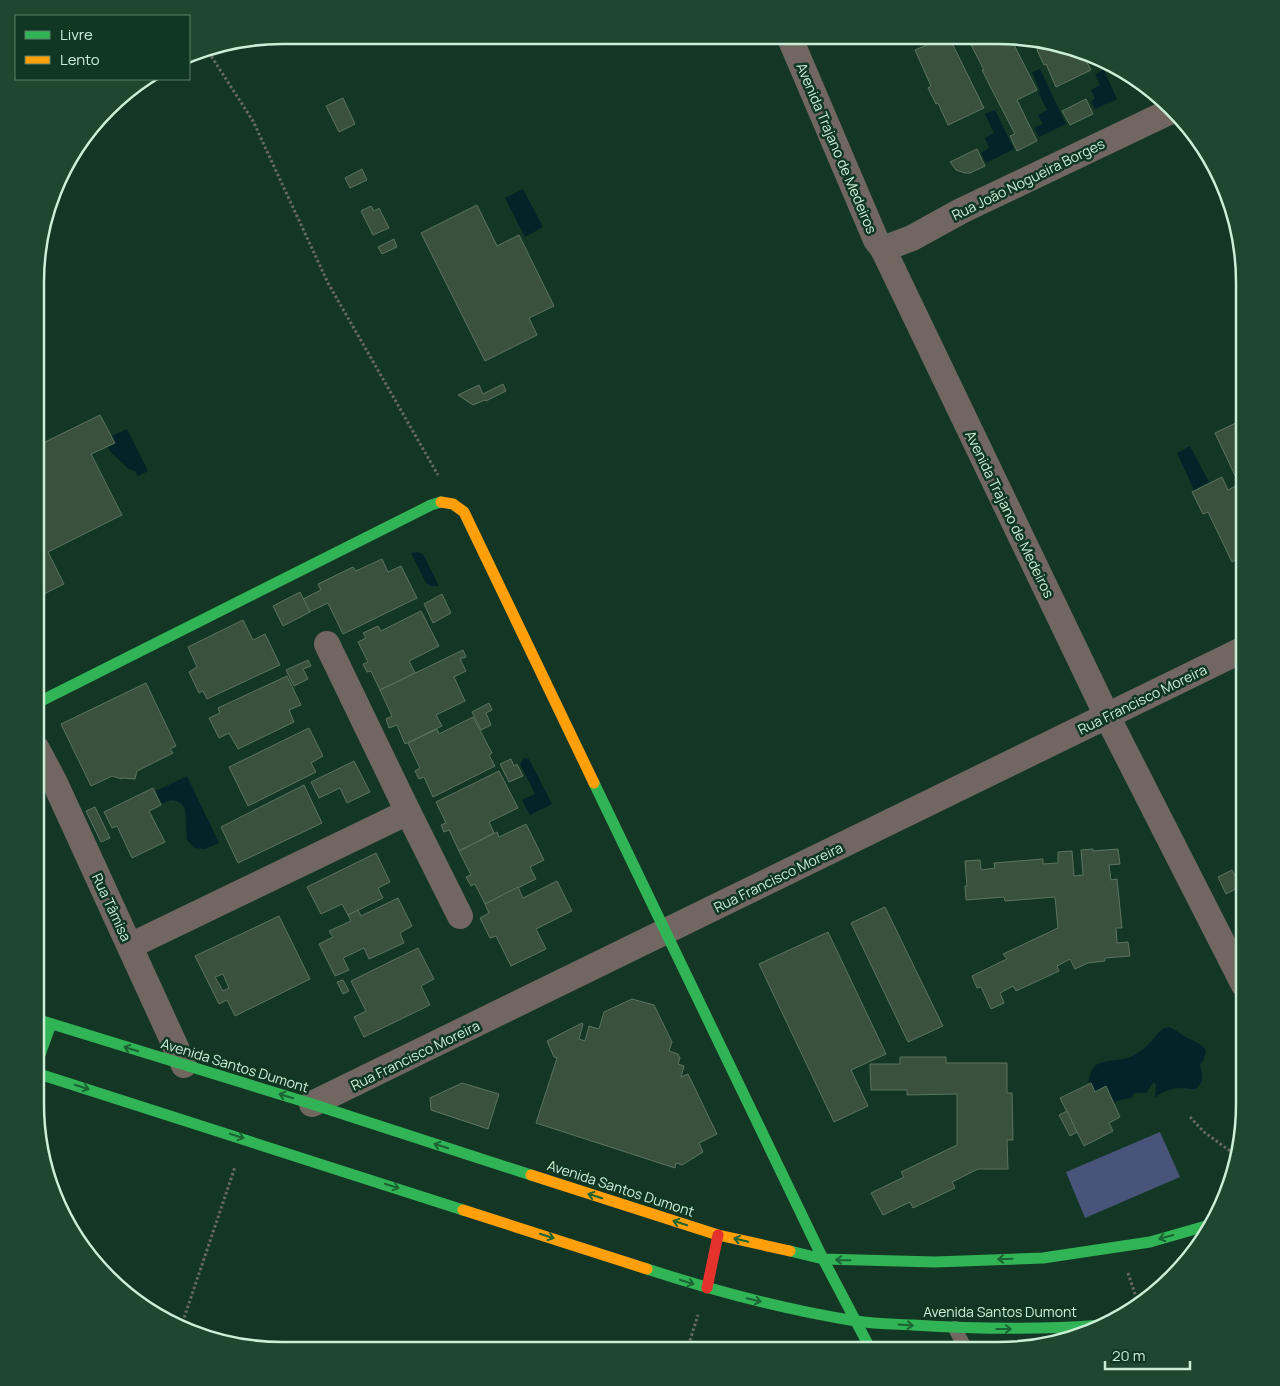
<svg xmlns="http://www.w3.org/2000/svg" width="1280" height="1386" viewBox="0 0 1280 1386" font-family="Manrope,sans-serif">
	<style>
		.green { fill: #485479 }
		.water { fill: #032328 }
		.building { fill: #39513d; stroke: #5c745f; fill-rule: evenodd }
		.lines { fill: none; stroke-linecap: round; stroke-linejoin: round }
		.path { stroke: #686a62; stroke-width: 3; stroke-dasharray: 2.5 2.5; stroke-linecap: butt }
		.lane { stroke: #726760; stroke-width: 14 }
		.street { stroke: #726760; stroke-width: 26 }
		.fast { stroke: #30b455; stroke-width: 11 }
		.slow { stroke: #ff9f0a; stroke-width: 11 }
		.jam { stroke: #e5322d; stroke-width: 11 }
		.oneway { stroke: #1b6333 }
		.labels { text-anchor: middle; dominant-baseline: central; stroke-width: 5; stroke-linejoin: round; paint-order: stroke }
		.street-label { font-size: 14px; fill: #cbefd6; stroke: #103721 }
		.rim { fill: none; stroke: #cbefd6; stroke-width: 2.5 }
	</style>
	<rect width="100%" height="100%" fill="#143725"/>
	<polygon class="green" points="1160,1132 1180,1177 1085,1218 1066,1172"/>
	<g class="water">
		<polygon points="1040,69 1066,124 1039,137 1034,128 1043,124 1038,115 1047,110 1038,92 1040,91 1032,72"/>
		<polygon points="1104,70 1117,99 1095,109 1091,101 1095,99 1091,90 1100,85 1095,74"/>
		<polygon points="995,110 1014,149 986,163 981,153 989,148 985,138 994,133 985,114"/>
		<polygon points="523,189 543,227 525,237 505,198"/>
		<path d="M127 429 148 471 138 476 135 471 128 469C121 459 113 458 107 446L114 443 112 436Z"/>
		<polygon points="1190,446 1209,482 1194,490 1177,453"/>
		<polygon points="417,552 423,554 439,586 431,586 426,583 411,553"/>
		<polygon points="524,758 529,759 552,804 530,815 522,800 535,794 520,764"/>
		<path d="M187 776 219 843 205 849 194 848 187 840 185 809C180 799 170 798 162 804L156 791Z"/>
		<path d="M1169 1027C1175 1030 1179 1032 1184 1036 1192 1041 1200 1042 1206 1050L1204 1059 1200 1065C1202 1075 1205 1081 1196 1089 1192 1090 1188 1088 1183 1088 1173 1088 1162 1091 1155 1098L1156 1085 1154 1082 1146 1093H1135L1131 1098 1120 1100 1110 1104C1098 1097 1083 1088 1091 1072 1092 1069 1095 1065 1098 1064 1112 1058 1123 1063 1139 1052 1149 1046 1155 1035 1164 1028Z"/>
	</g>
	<g class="building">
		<polygon points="928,37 949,37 984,108 948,125 938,103 936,104 928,88 931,86 915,50 927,45 924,39"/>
		<polygon points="967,37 1010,37 1037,90 1017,100 1037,141 1017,151 1010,136 1015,134 990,86 982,70 984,70"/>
		<polygon points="1033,38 1083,55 1091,70 1056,87 1046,64 1044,65 1037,50 1038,49"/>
		<polygon points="343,98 355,124 339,132 326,106"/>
		<polygon points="1086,99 1093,114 1070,125 1062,111"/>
		<polygon points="977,149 985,166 970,173 965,173 956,170 950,162"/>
		<polygon points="362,169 367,180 350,188 345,178"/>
		<polygon points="477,205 497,246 519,235 554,306 529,318 537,335 485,361 421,233"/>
		<polygon points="371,206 374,211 379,208 389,228 373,235 361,211"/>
		<polygon points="394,239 397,247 382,254 378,247"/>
		<polygon points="503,384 506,391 486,401 485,400 473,405 458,395 479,385 483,394"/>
		<polygon points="100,415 115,443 91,454 122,515 48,552 64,584 38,597 39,445"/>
		<polygon points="1244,419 1244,482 1239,484 1215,433"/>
		<polygon points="1222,477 1228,490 1239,484 1244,495 1244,555 1232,562 1208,512 1203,514 1192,492"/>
		<polygon points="382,559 388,572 401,566 417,598 343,634 328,603 309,612 303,599 321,590 318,584 353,567 356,571"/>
		<polygon points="300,592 310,612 283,626 273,606"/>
		<polygon points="442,594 451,613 433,623 424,604"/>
		<polygon points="421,611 439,646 409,661 415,673 380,690 371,671 367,672 363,664 368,662 358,642 366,638 363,633 378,626 381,631"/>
		<polygon points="243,620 253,640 265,634 280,665 207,699 203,691 199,693 189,672 197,667 188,647"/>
		<polygon points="463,650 466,657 460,659 466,671 454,677 465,701 436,715 442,726 405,744 397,725 389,728 386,719 392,716 380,690"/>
		<polygon points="308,660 311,666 303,669 308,679 294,686 286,670"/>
		<polygon points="287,676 301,705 289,710 294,722 238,749 229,733 219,738 209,718 220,713 218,708"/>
		<polygon points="146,683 176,746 170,749 173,753 137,771 135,779 122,778 122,779 112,776 91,786 61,724"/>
		<polygon points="489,703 492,710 486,713 491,725 481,730 472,712"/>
		<polygon points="473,717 492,753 489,755 495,766 433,797 424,777 419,779 415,771 420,768 408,743 437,729 439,734"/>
		<polygon points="309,728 323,756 311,763 316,772 248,806 229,767"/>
		<polygon points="511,759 514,766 517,764 523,776 509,782 500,764"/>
		<polygon points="354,761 370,792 347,803 340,788 319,798 311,782"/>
		<polygon points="499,771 518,808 489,822 494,833 459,851 449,830 444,832 441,825 446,823 436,802"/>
		<polygon points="304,785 322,823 238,863 221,827"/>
		<polygon points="153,788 161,805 149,811 165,842 132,858 117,826 112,828 104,812"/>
		<polygon points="95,807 110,838 101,842 86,811"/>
		<polygon points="526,824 544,860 530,867 536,879 485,904 475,884 471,886 466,877 471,875 459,851 497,832 499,837"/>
		<polygon points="1093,849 1093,851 1118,849 1120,864 1109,865 1111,880 1117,879 1122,928 1116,928 1117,943 1128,942 1130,956 1105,958 1105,961 1088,963 1075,969 1070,959 1057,966 1059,971 1016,991 1013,986 1000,993 1004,1003 991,1009 981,987 977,988 972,976 1007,959 1003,954 1058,928 1055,897 1005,901 1004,897 966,900 965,886 967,886 965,861 980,860 981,870 995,868 994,863 1043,859 1043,864 1058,863 1058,852 1072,851 1074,876 1083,875 1081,850"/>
		<polygon points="376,853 390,882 378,888 383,898 348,915 342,904 321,914 307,887"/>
		<polygon points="1232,870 1241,886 1226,894 1218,877"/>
		<polygon points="557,881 572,911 536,929 546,949 511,966 496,936 490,938 480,918 489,913 485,904 518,887 523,898"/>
		<polygon points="398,898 412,926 400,933 404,943 369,959 364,948 343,958 349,970 335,976 319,944 333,937 329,931 351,921 348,915 358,910 361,916"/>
		<polygon points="885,907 943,1026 908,1042 851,923"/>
		<path d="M279 916 310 979 235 1016 227 1000 219 1004 195 956ZM223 974 229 988 223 991 215 977Z"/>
		<polygon points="828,932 886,1054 851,1070 868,1106 834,1122 759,964"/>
		<polygon points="418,948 434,979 421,986 430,1005 364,1037 354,1017 366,1011 351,981"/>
		<polygon points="343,980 349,991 343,994 337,982"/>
		<polygon points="632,999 654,1005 672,1042 669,1051 678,1054 680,1058 678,1064 684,1066 681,1077 688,1074 717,1134 699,1143 703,1152 682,1165 676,1163 675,1168 536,1123 557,1058 554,1057 547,1041 582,1023 583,1024 579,1039 585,1041 589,1026 599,1029 604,1012"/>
		<polygon points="900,1057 946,1057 946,1063 1007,1063 1007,1093 1012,1093 1013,1140 1007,1140 1008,1169 978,1169 952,1182 955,1188 913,1208 910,1202 883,1215 871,1193 904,1177 901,1172 957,1145 957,1094 907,1095 907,1090 871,1090 870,1064 900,1064"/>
		<polygon points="462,1083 499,1094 488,1129 431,1110 430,1098"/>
		<polygon points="1091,1083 1095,1092 1106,1086 1120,1117 1109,1123 1113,1131 1084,1146 1060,1098"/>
		<polygon points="1067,1111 1077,1132 1070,1136 1059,1115"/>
	</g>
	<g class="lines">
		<g class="path">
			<polyline points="206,48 253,121 328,283 438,475"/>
			<polyline points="1190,1117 1204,1132 1237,1156"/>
			<polyline points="1128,1273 1139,1306"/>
			<polyline points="181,1327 235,1167"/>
			<polyline points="687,1350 698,1315"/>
		</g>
		<polyline class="lane" points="955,1328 966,1350"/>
		<g class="street">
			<polyline points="789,36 876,240 883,249 1107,716 1244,985"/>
			<polyline points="883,249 912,238 961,211 1173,110"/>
			<polyline points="327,644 408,812 460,916"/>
			<polyline points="37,749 54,781 184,1065"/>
			<polyline points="130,946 408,812"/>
			<polyline points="312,1104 1244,649"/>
		</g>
		<g class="fast">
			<polyline points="37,703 431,505 441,502"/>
			<polyline points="594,783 823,1259 871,1350"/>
			<polyline points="36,1019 312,1104 531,1175"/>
			<polyline points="36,1066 51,1024"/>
			<polyline points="36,1073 463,1210"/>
			<polyline points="790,1251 823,1259 935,1262 1043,1258 1150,1242 1213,1224"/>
			<path d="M647 1269C715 1291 785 1310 856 1321 875 1324 894 1324 913 1325 976 1329 1039 1330 1102 1325"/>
		</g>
		<g class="slow">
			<polyline points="441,502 453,504 464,512 594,783"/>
			<polyline points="531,1175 718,1235 790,1251"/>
			<polyline points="463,1210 647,1269"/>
		</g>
		<polyline class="jam" points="707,1288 718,1235"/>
	</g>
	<defs><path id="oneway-shaft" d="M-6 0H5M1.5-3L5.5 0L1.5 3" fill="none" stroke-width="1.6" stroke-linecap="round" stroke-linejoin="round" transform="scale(1.25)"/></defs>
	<g class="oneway">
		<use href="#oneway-shaft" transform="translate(131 1049) rotate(-163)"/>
		<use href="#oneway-shaft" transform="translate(82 1087) rotate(18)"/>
		<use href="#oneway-shaft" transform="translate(286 1096) rotate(-163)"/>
		<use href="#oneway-shaft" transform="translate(237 1136) rotate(18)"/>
		<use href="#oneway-shaft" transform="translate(441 1146) rotate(-162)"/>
		<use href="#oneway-shaft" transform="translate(392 1186) rotate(18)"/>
		<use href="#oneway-shaft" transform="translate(595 1196) rotate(-162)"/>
		<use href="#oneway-shaft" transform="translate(680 1223) rotate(-162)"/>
		<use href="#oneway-shaft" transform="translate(547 1236) rotate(18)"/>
		<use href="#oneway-shaft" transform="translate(1166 1237) rotate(165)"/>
		<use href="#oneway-shaft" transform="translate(741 1240) rotate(-167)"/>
		<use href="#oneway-shaft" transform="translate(1005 1259) rotate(178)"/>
		<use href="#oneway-shaft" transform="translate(843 1260) rotate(-179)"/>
		<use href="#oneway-shaft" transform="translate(687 1282) rotate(18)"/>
		<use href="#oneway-shaft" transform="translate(754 1300) rotate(14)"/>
		<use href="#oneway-shaft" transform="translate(906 1325) rotate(4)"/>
		<use href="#oneway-shaft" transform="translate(1004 1329)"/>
	</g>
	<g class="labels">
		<g class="street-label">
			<text transform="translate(837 148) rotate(67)">Avenida Trajano de Medeiros</text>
			<text transform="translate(1028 179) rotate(-26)">Rua João Nogueira Borges</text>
			<text transform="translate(1010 514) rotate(64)">Avenida Trajano de Medeiros</text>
			<text transform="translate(1142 699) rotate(-26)">Rua Francisco Moreira</text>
			<text transform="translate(778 877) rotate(-26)">Rua Francisco Moreira</text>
			<text transform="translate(112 907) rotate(65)">Rua Tâmisa</text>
			<text transform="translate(415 1055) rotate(-26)">Rua Francisco Moreira</text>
			<text transform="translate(235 1065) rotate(17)">Avenida Santos Dumont</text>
			<text transform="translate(621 1188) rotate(18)">Avenida Santos Dumont</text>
			<text x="1000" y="1311">Avenida Santos Dumont</text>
		</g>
	</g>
	<path d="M0 0H1280V1386H0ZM282 44H998A238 238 0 0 1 1236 282V1104A238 238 0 0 1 998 1342H282A238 238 0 0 1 44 1104V282A238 238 0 0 1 282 44Z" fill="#1f462f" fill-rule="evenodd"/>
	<path class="rim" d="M282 44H998A238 238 0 0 1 1236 282V1104A238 238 0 0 1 998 1342H282A238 238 0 0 1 44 1104V282A238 238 0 0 1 282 44Z"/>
	<rect x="15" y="15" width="175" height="65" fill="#103721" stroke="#5b8169"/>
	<rect x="25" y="31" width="25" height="8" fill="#30b455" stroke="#5b8169"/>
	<text x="60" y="40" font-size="15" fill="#cbefd6">Livre</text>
	<rect x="25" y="56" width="25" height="8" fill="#ff9f0a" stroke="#5b8169"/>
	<text x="60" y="65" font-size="15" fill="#cbefd6">Lento</text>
	<path d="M1105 1361v8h85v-8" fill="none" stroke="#cbefd6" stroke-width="2.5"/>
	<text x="1112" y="1361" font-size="15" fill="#cbefd6" stroke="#103721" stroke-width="4" paint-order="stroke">20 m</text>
</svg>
